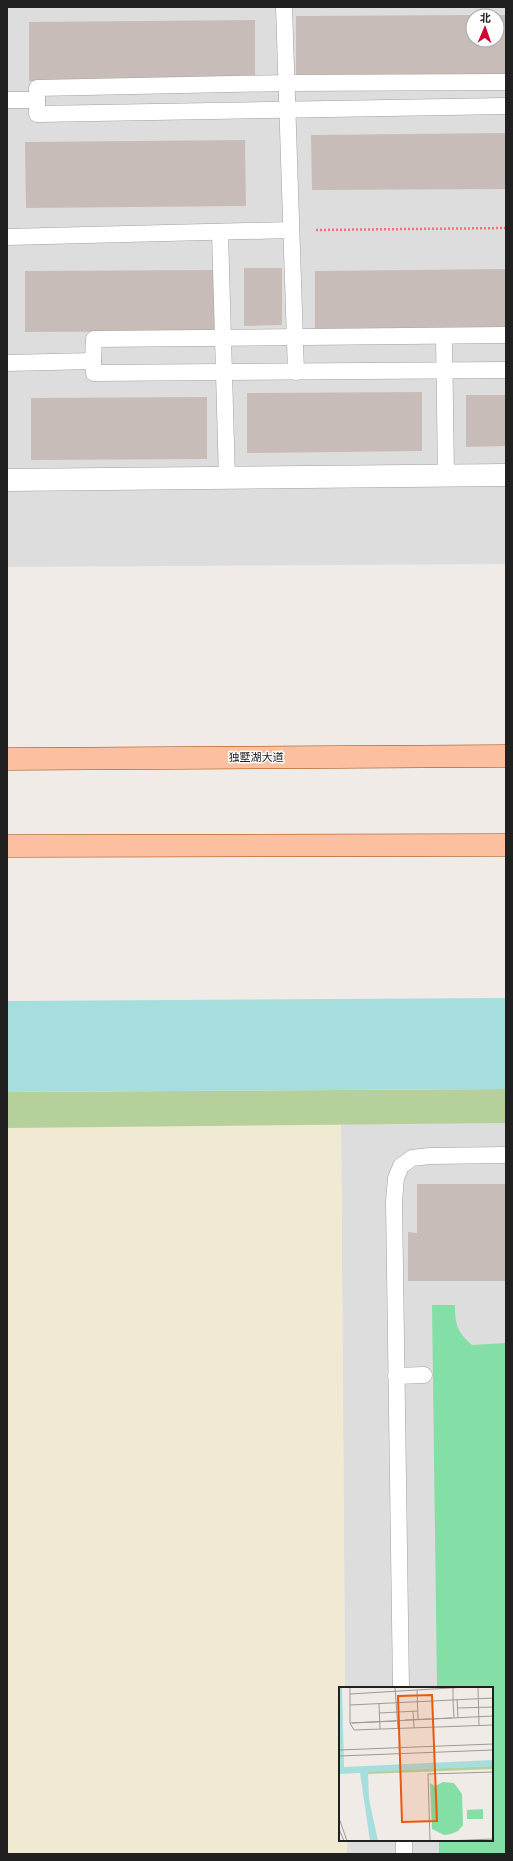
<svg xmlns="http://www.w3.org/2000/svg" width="513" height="1861" viewBox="0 0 513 1861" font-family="Signika,'Noto Sans SC',sans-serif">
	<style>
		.residential { fill: #dedddd; fill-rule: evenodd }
		.farmland { fill: #efead1 }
		.forest { fill: #b6d09b }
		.pitch { fill: #84dfa7 }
		.water { fill: #a6dede }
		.building { fill: #c8bcb9 }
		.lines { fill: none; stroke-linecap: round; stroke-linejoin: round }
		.service-casing { stroke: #a1a1a1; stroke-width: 17 }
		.minor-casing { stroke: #a1a1a1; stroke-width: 23 }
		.primary-casing { stroke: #9b4500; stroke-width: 23 }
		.path { stroke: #fa6d7e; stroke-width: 2.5; stroke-dasharray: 2 2; stroke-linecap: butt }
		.service { stroke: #fff; stroke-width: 16 }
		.minor { stroke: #fff; stroke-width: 22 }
		.primary { stroke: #fcbf9f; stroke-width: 22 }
		.labels { text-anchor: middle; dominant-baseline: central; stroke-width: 3; stroke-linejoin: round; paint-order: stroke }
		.street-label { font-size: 11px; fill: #202020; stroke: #fff }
		.inset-road { fill: none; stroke: #9d9a97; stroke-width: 1 }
		.view { fill: #e8590c; fill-opacity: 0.15; stroke: #e8590c; stroke-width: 2 }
		.inset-edge { fill: none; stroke: #202020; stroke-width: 2 }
	</style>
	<rect width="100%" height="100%" fill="#f0ebe6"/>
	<g class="residential">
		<path d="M7 7H506V564L7 567ZM473 16H497V40H473Z"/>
		<polygon points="506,1121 506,1854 347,1854 347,1840 492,1840 492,1688 345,1688 341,1124"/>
	</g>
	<polygon class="farmland" points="341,1124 345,1688 340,1688 340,1840 347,1840 347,1854 7,1854 7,1128"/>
	<polygon class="forest" points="506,1089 506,1123 7,1128 7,1092"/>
	<path class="pitch" d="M432 1305H455C455 1324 457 1332 472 1345L506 1343V1854H439V1840H492V1688H437Z"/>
	<polygon class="water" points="506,998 506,1089 7,1092 7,1001"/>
	<g class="building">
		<polygon points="473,15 473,40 497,40 497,15 506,15 506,74 296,76 296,16"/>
		<polygon points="255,20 255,80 29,81 29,22"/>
		<polygon points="506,133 506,189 312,190 311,135"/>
		<polygon points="245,140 246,206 26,208 25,142"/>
		<polygon points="244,268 282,268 282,325 244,326"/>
		<polygon points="506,269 506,328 315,329 315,271"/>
		<polygon points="214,270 214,331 25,332 25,271"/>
		<polygon points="422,392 422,451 247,453 247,393"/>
		<polygon points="466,395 506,395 506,446 466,447"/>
		<polygon points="207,397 207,459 31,460 31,398"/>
		<polygon points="417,1184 506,1184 506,1281 408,1281 408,1232 417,1233"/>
	</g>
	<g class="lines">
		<defs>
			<g id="service">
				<polyline points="284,7 296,372"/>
				<polyline points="7,100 37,100 37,88 286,83 506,82"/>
				<polyline points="37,100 37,114 506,106"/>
				<polyline points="220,232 227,479"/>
				<polyline points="7,237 291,230"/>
				<polyline points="444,336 446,476"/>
				<polyline points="93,361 94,373 506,370"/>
				<polyline points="7,363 93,361 94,339 506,335"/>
				<polyline points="396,1376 424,1375"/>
				<polyline points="401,1688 394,1201 396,1178 401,1166 412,1158 430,1156 506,1155"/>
				<polyline points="404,1840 404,1854"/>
			</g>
			<polyline id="minor" points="7,480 506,475"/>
			<g id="primary">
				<polyline points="7,759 506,756"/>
				<polyline points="7,846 506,845"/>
			</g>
		</defs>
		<use href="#service" class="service-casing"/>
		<use href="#minor" class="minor-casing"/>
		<use href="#primary" class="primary-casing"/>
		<polyline class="path" points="316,230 506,228"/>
		<use href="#service" class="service"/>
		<use href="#minor" class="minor"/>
		<use href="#primary" class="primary"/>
	</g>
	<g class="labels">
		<g class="street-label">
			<text x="256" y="757">独墅湖大道</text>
		</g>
	</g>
	<g transform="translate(339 1687)">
		<rect width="154" height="154" fill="#f0ebe6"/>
		<path d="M154 79V82L28 87 30 84Z" fill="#b6d09b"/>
		<path d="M104 95 115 96 123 107 124 138 119 144 112 147 105 148 93 142 91 96 96 99ZM144 122V132H128V123Z" fill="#84dfa7"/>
		<path d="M0 0H3L5 80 154 73V79L29 85 30 112 39 154H31L21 86 0 87Z" fill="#a6dede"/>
		<path class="inset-road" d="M11 0V36L15 43 154 38M56 0 59 42M139 0 140 38M114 1V14M78 3 79 32M11 7 128 0M118 12 119 31M114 14 115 31M40 17 41 42M11 18 154 11M118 21 154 20M74 24 75 41M40 26 79 24M66 33 113 31M11 36 154 29M13 36 57 34M0 63 154 57M0 69 154 63M0 131 8 154M0 142 5 154M91 154 89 87 154 85M106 154 154 152"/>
		<path class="view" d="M93 8 98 134 63 135 59 9Z"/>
		<rect width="154" height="154" class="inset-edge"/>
	</g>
	<rect width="513" height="1861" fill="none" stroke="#202020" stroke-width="16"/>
	<g transform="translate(485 28) rotate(2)"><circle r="19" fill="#ffffff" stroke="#a6a6a6"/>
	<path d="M0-3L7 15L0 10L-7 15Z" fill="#cf002f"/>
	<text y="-6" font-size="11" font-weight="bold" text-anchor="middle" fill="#202020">北</text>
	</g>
</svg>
